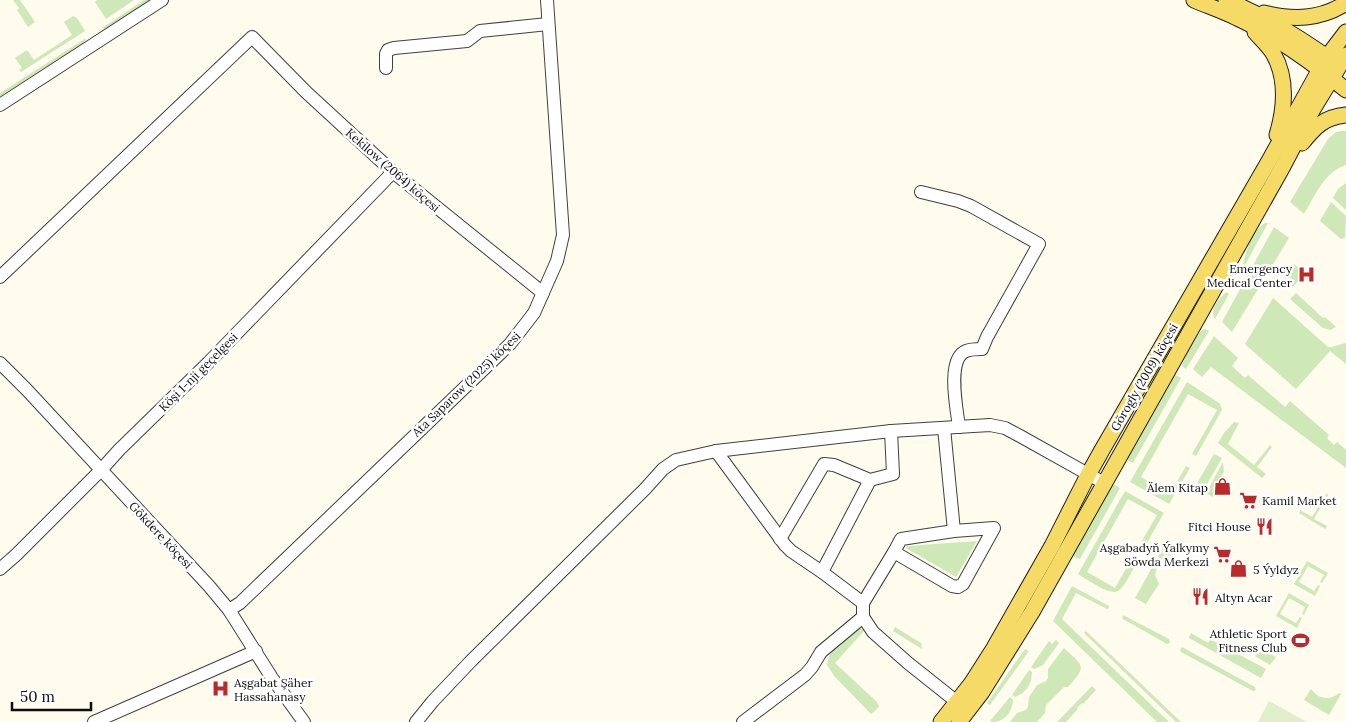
<svg xmlns="http://www.w3.org/2000/svg" width="1346" height="722" viewBox="0 0 1346 722" font-family="Lora,serif">
	<style>
		.green { fill: #cee8b8 }
		.pitch { fill: #e0efc9 }
		.lines { fill: none; stroke-linecap: round; stroke-linejoin: round }
		.minor-casing { stroke: #404040; stroke-width: 14 }
		.major-casing { stroke: #1e1e1e; stroke-width: 17 }
		.minor { stroke: #fff; stroke-width: 12 }
		.major { stroke: #f5da66; stroke-width: 15 }
		.labels { text-anchor: middle; dominant-baseline: central; stroke-width: 5; stroke-linejoin: round; paint-order: stroke }
		.street-label { font-size: 12px; fill: #0d0d0d; stroke: #fff }
		.poi-label { font-size: 12px; fill: #0d0d0d; stroke: #fff; text-anchor: end }
	</style>
	<rect width="100%" height="100%" fill="#fffced"/>
	<g class="green">
		<polygon points="13,0 20,0 35,22 28,27 17,10 19,8"/>
		<polygon points="97,0 134,0 106,19 95,2"/>
		<polygon points="144,0 152,0 106,29 102,28"/>
		<polygon points="73,16 77,18 85,31 21,72 19,70 22,68 15,58 27,50 34,60 72,35 64,22"/>
		<polygon points="86,38 84,43 0,98 0,93"/>
		<path d="M1342 131H1346V165C1324 172 1315 196 1304 214L1290 202 1328 139 1336 132Z"/>
		<polygon points="1346,183 1346,210 1333,198 1338,189"/>
		<polygon points="1331,202 1346,216 1345,238 1341,239 1320,221"/>
		<path d="M1265 223H1268L1245 265 1243 264C1247 249 1251 232 1265 223Z"/>
		<polygon points="1274,227 1289,238 1232,332 1222,322"/>
		<polygon points="1294,264 1305,273 1292,288 1284,280"/>
		<path d="M1226 292 1229 294 1215 319C1209 308 1219 300 1226 292Z"/>
		<polygon points="1296,293 1323,318 1325,317 1336,327 1330,330 1323,328 1290,299"/>
		<polygon points="1273,298 1328,347 1331,347 1346,343 1346,364 1330,351 1296,389 1248,347 1245,344"/>
		<polygon points="1204,329 1209,331 1186,369 1182,366 1186,355 1200,332"/>
		<polygon points="1214,336 1238,358 1232,366 1245,378 1248,375 1285,407 1290,401 1329,435 1327,438 1334,445 1337,442 1346,450 1346,468 1211,367 1202,377 1193,369"/>
		<polygon points="1175,375 1181,378 1133,463 1127,460"/>
		<polygon points="1187,382 1216,401 1220,404 1222,410 1196,456 1192,454 1217,410 1188,394 1141,477 1170,494 1186,466 1190,468 1169,504 1130,482"/>
		<polygon points="1234,422 1239,423 1228,444 1254,465 1270,445 1272,447 1257,467 1266,474 1262,478 1218,443 1224,433"/>
		<polygon points="1214,454 1222,458 1203,491 1195,487"/>
		<polygon points="1223,462 1224,472 1218,481 1213,497 1206,493"/>
		<polygon points="1113,484 1120,488 1080,559 1073,556"/>
		<path d="M1125 491 1164 513 1144 548 1139 546 1157 515 1128 499 1087 572 1115 588 1132 558 1137 561C1133 569 1125 587 1118 591 1110 596 1086 579 1078 574Z"/>
		<polygon points="1327,493 1328,495 1314,519 1327,526 1325,529 1299,513 1300,510 1312,517"/>
		<polygon points="977,541 956,577 906,548 907,546"/>
		<polygon points="1167,541 1173,547 1174,555 1167,556 1159,561 1156,560"/>
		<polygon points="1307,561 1328,573 1322,583 1320,582 1324,575 1308,566 1299,582 1314,591 1318,585 1320,586 1315,596 1294,584"/>
		<polygon points="1155,562 1158,563 1155,575 1159,584 1146,604 1135,598"/>
		<polygon points="1072,586 1109,606 1109,608 1107,609 1076,593 1062,619 1169,722 1157,722 1053,621"/>
		<polygon points="1289,593 1309,605 1304,615 1302,614 1305,607 1289,598 1280,614 1296,623 1300,617 1302,618 1297,628 1276,616"/>
		<polygon points="1123,615 1169,639 1170,643 1167,644 1123,619 1122,618"/>
		<polygon points="895,627 921,643 922,649 893,631"/>
		<polygon points="857,629 862,629 865,630 835,663 877,702 879,707 871,714 835,677 827,665 829,656 834,649"/>
		<polygon points="1086,631 1181,722 1176,722 1084,633"/>
		<polygon points="1191,633 1208,643 1210,639 1266,669 1261,678 1189,638"/>
		<polygon points="1056,640 1059,643 1043,665 1034,669 1031,667 1049,641 1052,644"/>
		<polygon points="1182,647 1255,687 1256,690 1253,691 1181,652 1180,650"/>
		<path d="M1064 648C1083 666 1088 665 1068 687H1064L1046 705 1045 713 1037 722H1010L1017 713 1026 710 1028 707 1029 697 1037 685 1046 681 1048 678V669Z"/>
		<polygon points="1260,648 1276,657 1270,665 1255,656"/>
		<polygon points="1025,649 1029,651 990,705 987,703"/>
		<path d="M1029 670 1032 672C1032 684 1026 693 1015 697L1012 695Z"/>
		<polygon points="1092,686 1096,690 1083,704 1082,703 1077,708 1078,709 1066,722 1057,722"/>
		<path d="M1311 689C1318 699 1330 701 1339 693L1341 694 1329 715 1304 700Z"/>
		<path d="M1010 697 1013 700C1012 712 1005 722 992 722L990 721Z"/>
	</g>
	<polygon class="pitch" points="1269,701 1307,722 1258,722"/>
	<g class="lines">
		<defs>
			<g id="minor">
				<polyline points="386,68 386,54 388,50 394,48 467,41 480,31 548,24"/>
				<polyline points="0,105 162,0"/>
				<path d="M921 192 958 201 971 206 1039 244 987 337 982 349C978 349 971 349 966 351 946 359 957 410 959 427"/>
				<polyline points="0,277 252,37 306,92 393,172 543,293"/>
				<polyline points="0,363 27,390 209,586 229,610 272,678 304,722"/>
				<polyline points="944,428 954,531"/>
				<polyline points="716,451 785,545 791,551 822,572 863,603 863,617 821,652 812,667 805,675 743,722"/>
				<polygon points="994,528 963,584 958,587 952,586 894,552 901,539 954,531"/>
				<polyline points="780,539 824,464 834,465 870,480 893,474 891,431"/>
				<polyline points="0,569 16,555 101,470 119,450 208,363 393,172"/>
				<polyline points="822,572 870,480"/>
				<polyline points="863,603 894,552"/>
				<polyline points="229,610 240,603 510,344 534,313 557,261 563,235 547,0"/>
				<polyline points="863,617 873,632 908,663 957,702"/>
				<polyline points="94,722 256,651"/>
				<polyline points="416,722 433,701 471,661 645,489 663,469 676,460 716,451 891,431 990,425 1005,428 1020,436 1104,483"/>
			</g>
			<g id="major">
				<path d="M1194 0C1208 6 1223 11 1237 18 1276 36 1313 63 1346 90"/>
				<path d="M1226 0C1264 16 1301 38 1335 63"/>
				<path d="M1264 13C1293 20 1320 20 1346 3"/>
				<path d="M1255 32C1261 39 1268 45 1273 53 1288 79 1285 108 1277 135"/>
				<path d="M1302 143C1315 127 1324 117 1346 115"/>
				<polyline points="941,722 971,684 994,648 1052,546 1088,475 1102,450 1269,161 1320,69 1327,57 1346,32"/>
				<polyline points="959,722 982,692 1032,612 1282,168 1313,109 1346,55"/>
			</g>
		</defs>
		<use href="#minor" class="minor-casing"/>
		<use href="#major" class="major-casing"/>
		<use href="#minor" class="minor"/>
		<use href="#major" class="major"/>
	</g>
	<defs>
		<symbol id="hospital-bare" viewBox="-9 -9 18 18"><path d="M-5-5h3v3.5h4V-5h3V5h-3V1.5h-4V5h-3Z" fill="#b92a29" stroke="#fff" stroke-width="2.5" paint-order="stroke"/></symbol>
		<symbol id="shop-bare" viewBox="-9 -9 18 18"><path d="M-5-2.5h2.3a2.7 3.5 0 0 1 5.4 0H5L5.5 6h-11ZM-1.5-2.5h3a1.5 2.3 0 0 0-3 0Z" fill="#b92a29" stroke="#fff" stroke-width="2.5" paint-order="stroke"/></symbol>
		<symbol id="supermarket-bare" viewBox="-9 -9 18 18"><path d="M-6-5.5h2.5l.6 2H6L4.5 2H-2.5L-4.4-4H-6ZM-1.5 3.2a1.3 1.3 0 1 0 .1 0ZM3 3.2a1.3 1.3 0 1 0 .1 0Z" fill="#b92a29" stroke="#fff" stroke-width="2.5" paint-order="stroke"/></symbol>
		<symbol id="restaurant-bare" viewBox="-9 -9 18 18"><path d="M-5-6h1v4h1v-4h1v4h1v-4h1v5L-1.5 .5V6h-2V.5L-5-1ZM5-6V6H3V1.5H1.5Q1.5-4 5-6Z" fill="#b92a29" stroke="#fff" stroke-width="2.5" paint-order="stroke"/></symbol>
		<symbol id="stadium-bare" viewBox="-9 -9 18 18"><path d="M0-5a6.5 5 0 1 0 0 10a6.5 5 0 1 0 0-10ZM-3.5-1.8h7v3.6h-7Z" fill="#b92a29" stroke="#fff" stroke-width="2.5" paint-order="stroke"/></symbol>
	</defs>
	<g fill-rule="evenodd">
		<use href="#hospital-bare" x="1294" y="262" width="25" height="25"/>
		<use href="#shop-bare" x="1210" y="474" width="25" height="25"/>
		<use href="#supermarket-bare" x="1236" y="488" width="25" height="25"/>
		<use href="#restaurant-bare" x="1252" y="514" width="25" height="25"/>
		<use href="#supermarket-bare" x="1210" y="542" width="25" height="25"/>
		<use href="#shop-bare" x="1226" y="556" width="25" height="25"/>
		<use href="#restaurant-bare" x="1188" y="584" width="25" height="25"/>
		<use href="#stadium-bare" x="1288" y="628" width="25" height="25"/>
		<use href="#hospital-bare" x="208" y="676" width="25" height="25"/>
	</g>
	<g class="labels">
		<g class="street-label">
			<text transform="translate(393 170) rotate(41)">Kekilow (2064) köçesi</text>
			<text transform="translate(198 372) rotate(-45)">Köşi 1-nji geçelgesi</text>
			<text transform="translate(1144 377) rotate(-60)">Görogly (2009) köçesi</text>
			<text transform="translate(466 384) rotate(-44)">Ata Saparow (2025) köçesi</text>
			<text transform="translate(161 535) rotate(47)">Gökdere köçesi</text>
		</g>
		<g class="poi-label">
			<text x="1292" y="268">Emergency<tspan x="1292" dy="14">Medical Center</tspan></text>
			<text x="1208" y="487">Älem Kitap</text>
			<text x="1262" y="500" text-anchor="start">Kamil Market</text>
			<text x="1251" y="526">Fitci House</text>
			<text x="1209" y="547">Aşgabadyň Ýalkymy<tspan x="1209" dy="14">Söwda Merkezi</tspan></text>
			<text x="1253" y="569" text-anchor="start">5 Ýyldyz</text>
			<text x="1215" y="597" text-anchor="start">Altyn Acar</text>
			<text x="1287" y="633">Athletic Sport<tspan x="1287" dy="14">Fitness Club</tspan></text>
			<text x="234" y="682" text-anchor="start">Aşgabat Şäher<tspan x="234" dy="14">Hassahanasy</tspan></text>
		</g>
	</g>
	<path d="M12 702v8h79v-8" fill="none" stroke="#0d0d0d" stroke-width="2.5"/>
	<text x="20" y="702" font-size="15" fill="#0d0d0d" stroke="#ffffff" stroke-width="4" paint-order="stroke">50 m</text>
</svg>
